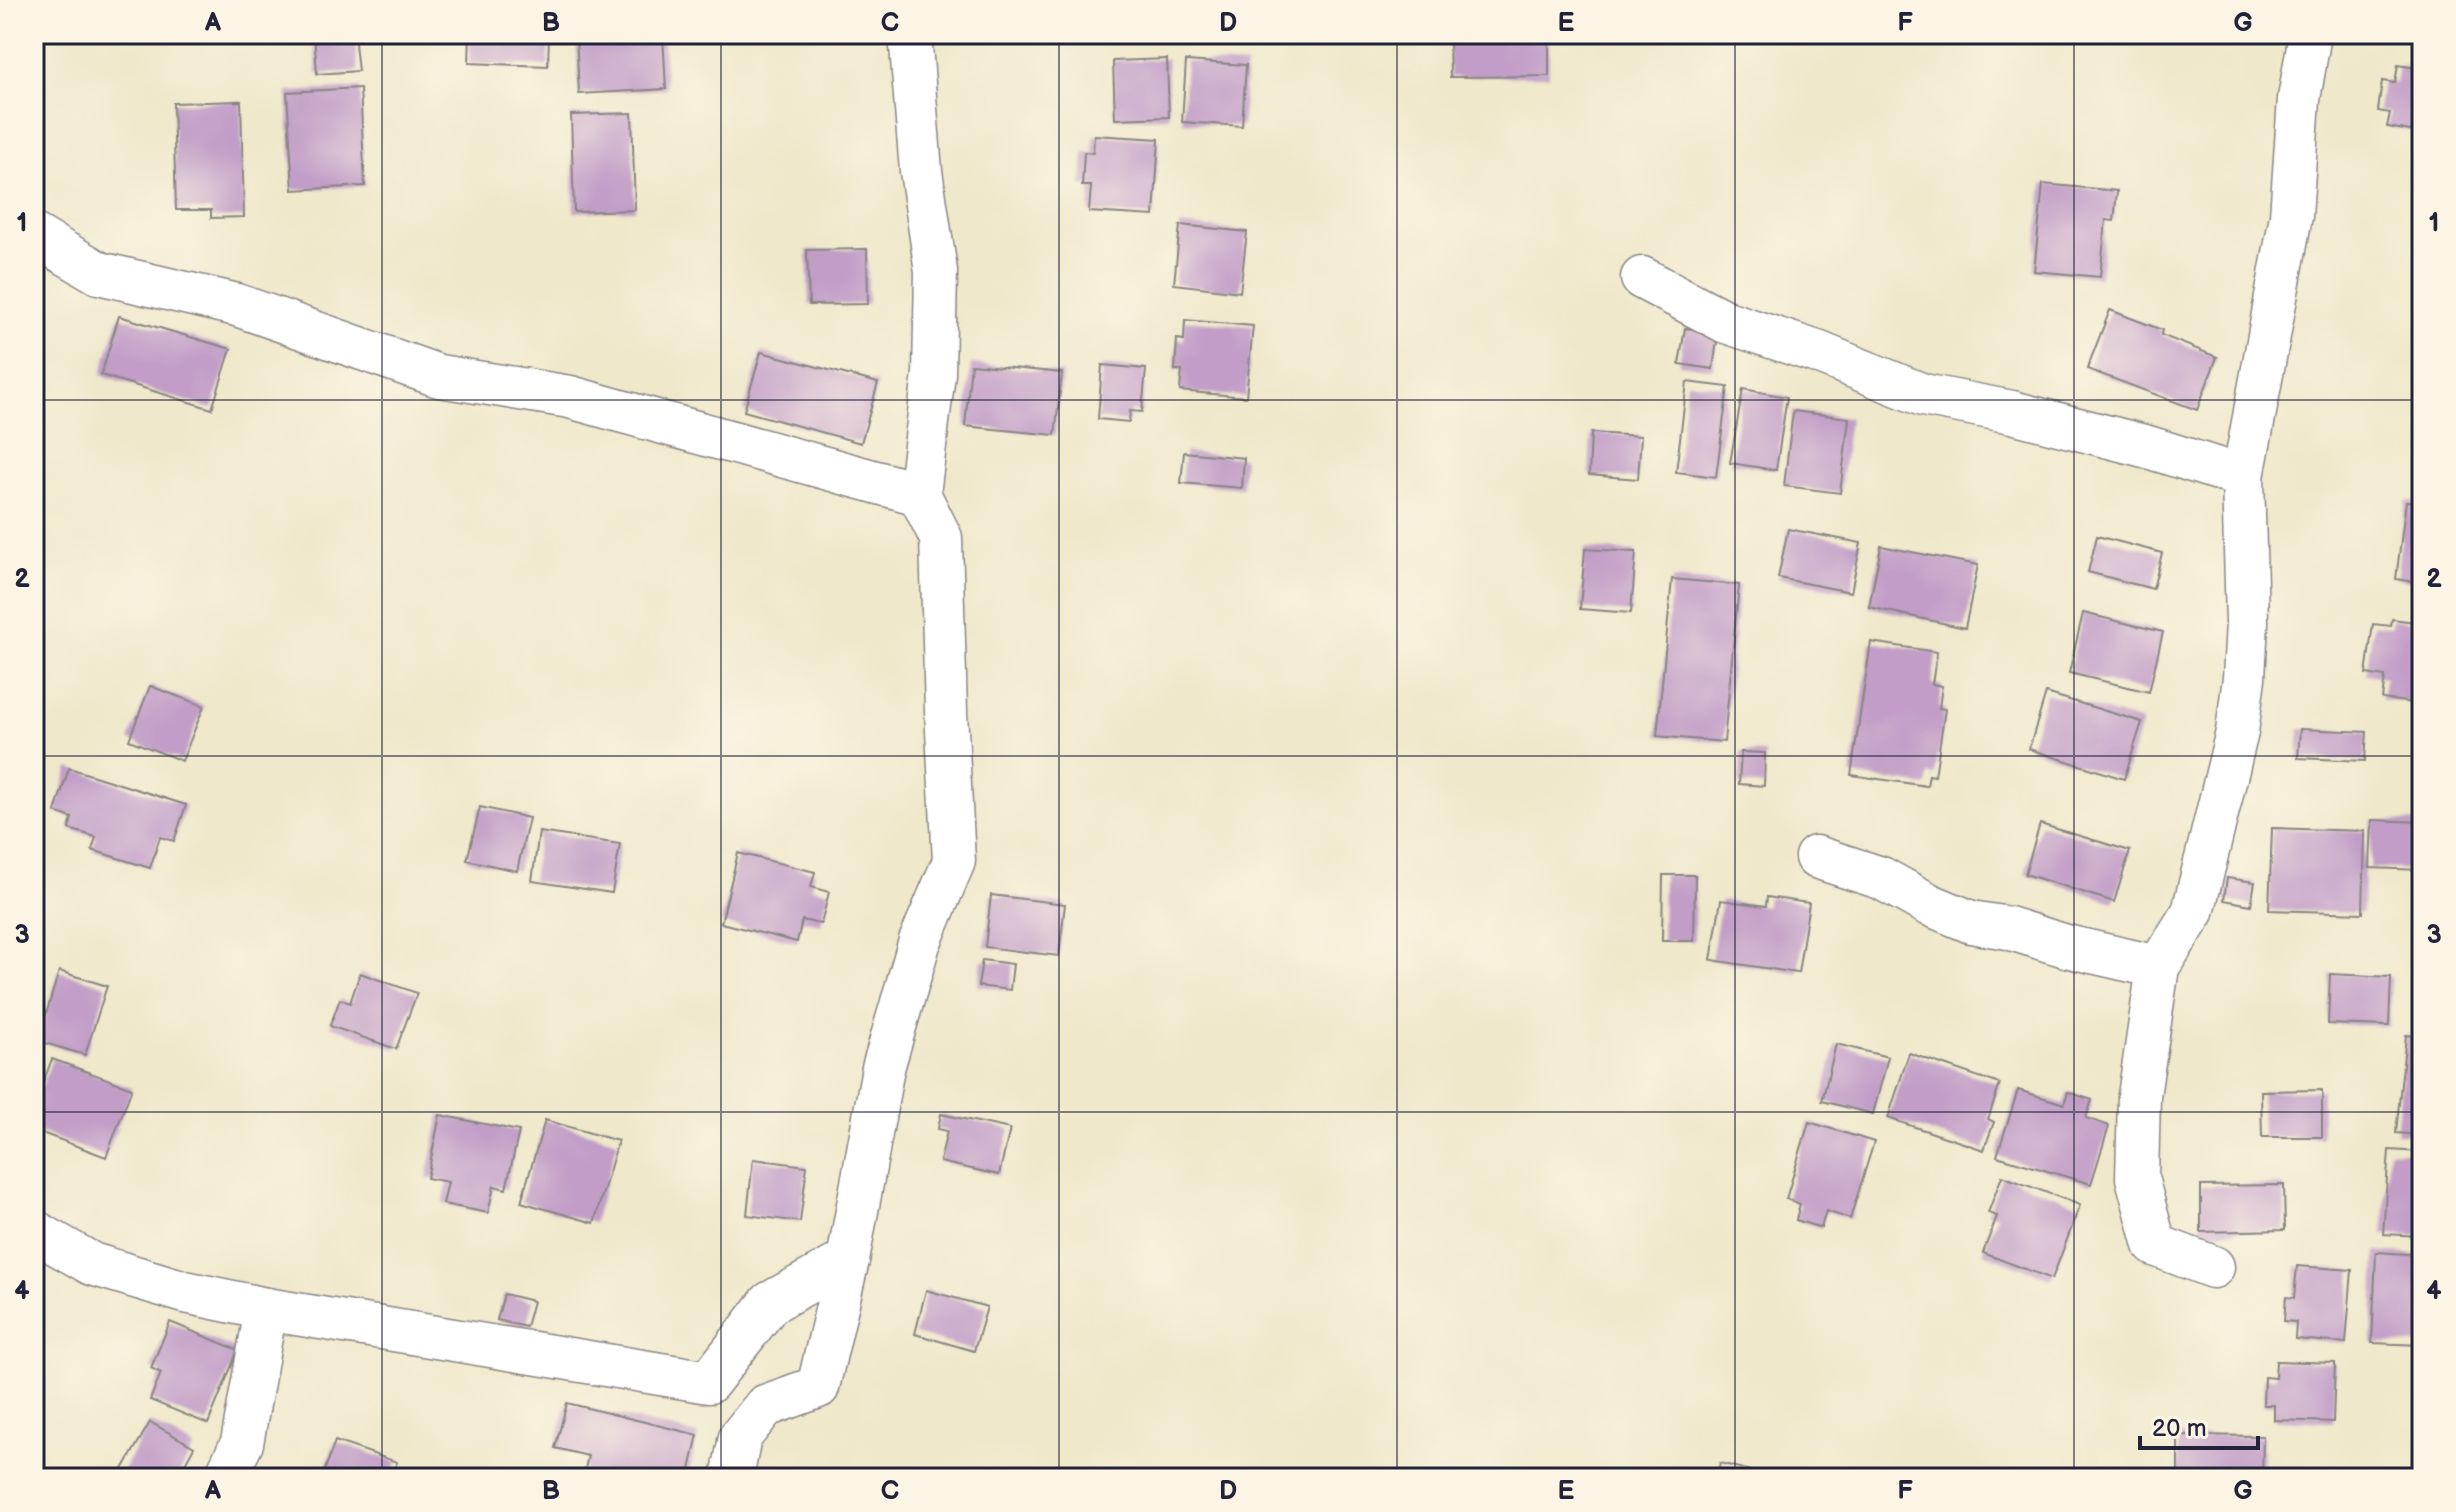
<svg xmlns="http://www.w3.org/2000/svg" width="2456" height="1512" viewBox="0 0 2456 1512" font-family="'Balsamiq Sans',sans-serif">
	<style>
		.building { fill: #c19dc7 }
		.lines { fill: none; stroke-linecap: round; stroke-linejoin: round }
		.minor-casing { stroke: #888583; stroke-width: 45 }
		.minor { stroke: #fff; stroke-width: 42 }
		.grid { fill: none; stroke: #22223b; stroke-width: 2; stroke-opacity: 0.55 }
		.neatline { fill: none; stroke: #22223b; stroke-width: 3 }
		.grid-label { font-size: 26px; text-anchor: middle; font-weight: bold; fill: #22223b }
	</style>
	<rect width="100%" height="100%" fill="#fcf5e5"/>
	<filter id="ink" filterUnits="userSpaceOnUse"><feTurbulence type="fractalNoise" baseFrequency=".0125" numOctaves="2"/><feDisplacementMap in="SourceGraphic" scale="16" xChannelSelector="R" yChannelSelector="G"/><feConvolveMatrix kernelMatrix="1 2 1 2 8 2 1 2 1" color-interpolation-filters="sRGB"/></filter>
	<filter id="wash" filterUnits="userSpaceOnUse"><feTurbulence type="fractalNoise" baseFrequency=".006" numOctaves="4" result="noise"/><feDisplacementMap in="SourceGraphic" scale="32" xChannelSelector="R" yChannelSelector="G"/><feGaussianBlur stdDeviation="1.8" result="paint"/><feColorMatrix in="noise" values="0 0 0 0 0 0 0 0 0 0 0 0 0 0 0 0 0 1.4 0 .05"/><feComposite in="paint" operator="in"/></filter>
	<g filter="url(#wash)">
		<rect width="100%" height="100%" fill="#efe8cb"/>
		<g id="blocks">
			<g class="building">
				<polygon points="201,34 260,34 258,47"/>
				<polygon points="314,34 354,34 358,71 317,74"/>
				<polygon points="470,34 549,34 548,66 469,63"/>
				<polygon points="576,34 663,34 666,89 579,94"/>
				<polygon points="1449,34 1549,34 1549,76 1450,77"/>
				<polygon points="1167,59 1169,117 1115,119 1113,61"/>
				<polygon points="1186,61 1246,65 1242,126 1182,122"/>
				<polygon points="2398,65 2422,69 2422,133 2387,127 2390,113 2378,111 2382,81 2395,83"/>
				<polygon points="360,88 365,186 293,190 287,92"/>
				<polygon points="241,101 244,217 211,218 211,210 176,210 173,103"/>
				<polygon points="632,113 635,210 574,212 571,115"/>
				<polygon points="1094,135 1159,139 1154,216 1089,212 1091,186 1082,186 1084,152 1093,153"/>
				<polygon points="2043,184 2117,191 2114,221 2106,220 2100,277 2034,271"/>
				<polygon points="1180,225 1247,232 1240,292 1174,284"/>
				<polygon points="867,249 868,304 809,305 807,250"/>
				<polygon points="2110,310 2162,330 2161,335 2217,357 2197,410 2087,369"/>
				<polygon points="119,316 231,349 212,409 101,375"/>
				<polygon points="1185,320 1253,326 1246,397 1180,391 1182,370 1175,370 1177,339 1184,340"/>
				<polygon points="1685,328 1718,333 1713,369 1679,364"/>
				<polygon points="761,352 878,383 861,443 744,411"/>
				<polygon points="971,364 1062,373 1055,435 965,426"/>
				<polygon points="1102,365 1146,369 1142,412 1130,411 1129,422 1098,419"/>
				<polygon points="1687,382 1728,387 1716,477 1676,472"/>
				<polygon points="1743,389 1787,397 1776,470 1730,463"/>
				<polygon points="1793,411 1849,418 1840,493 1784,486"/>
				<polygon points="1591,433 1641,436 1638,479 1589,475"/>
				<polygon points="1184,452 1244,458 1242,488 1181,483"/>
				<polygon points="2406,501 2422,503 2422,583 2396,579"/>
				<polygon points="1788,529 1861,543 1851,592 1778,578"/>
				<polygon points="2097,536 2162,553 2153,589 2088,572"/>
				<polygon points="1881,546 1978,565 1965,628 1869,607"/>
				<polygon points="1585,549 1636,552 1631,613 1580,609"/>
				<polygon points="1672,579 1739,585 1724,742 1657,736"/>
				<polygon points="2083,613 2163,632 2149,692 2069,673"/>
				<polygon points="2392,619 2422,623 2422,704 2382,699 2385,677 2366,674 2373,624 2391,626"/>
				<polygon points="1871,642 1937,652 1932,684 1942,686 1939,708 1945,709 1935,776 1929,775 1927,786 1851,775"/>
				<polygon points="150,686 204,706 182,761 129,740"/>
				<polygon points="2046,693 2142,722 2124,779 2029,749"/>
				<polygon points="2300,729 2367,732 2365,761 2298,758"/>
				<polygon points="1741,752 1765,753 1764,786 1739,784"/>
				<polygon points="69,768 186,805 174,841 160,837 150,868 92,850 96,837 69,829 72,818 55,812"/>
				<polygon points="480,807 529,818 517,871 467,860"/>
				<polygon points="2372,820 2422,822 2422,870 2370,868"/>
				<polygon points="2040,824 2130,851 2114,902 2025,874"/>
				<polygon points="2272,828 2365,831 2363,913 2269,910"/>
				<polygon points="539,832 620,844 612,893 532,881"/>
				<polygon points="738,853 815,872 811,887 829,892 821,924 802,920 797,942 721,923"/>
				<polygon points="1663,875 1695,875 1694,941 1662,941"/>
				<polygon points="2227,878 2255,882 2251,905 2224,900"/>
				<polygon points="991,895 1065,904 1059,956 985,947"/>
				<polygon points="1767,897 1809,903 1798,973 1711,960 1721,900 1766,906"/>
				<polygon points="982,960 1013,964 1010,990 978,986"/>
				<polygon points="59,971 107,986 85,1055 38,1041"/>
				<polygon points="360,973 417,993 396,1049 330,1026 340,999 350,1003"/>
				<polygon points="2330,974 2391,977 2389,1026 2328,1024"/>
				<polygon points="2406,1035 2422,1037 2422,1135 2396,1133"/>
				<polygon points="1836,1044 1888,1057 1873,1114 1822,1101"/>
				<polygon points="1909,1053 2000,1084 1988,1119 1994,1122 1984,1150 1888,1118"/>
				<polygon points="52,1059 132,1088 106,1157 34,1130 34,1085 41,1088"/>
				<polygon points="2018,1090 2064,1104 2068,1092 2092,1100 2086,1118 2109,1126 2091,1184 1997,1156"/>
				<polygon points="2322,1090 2322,1137 2262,1137 2261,1091"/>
				<polygon points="941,1114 1010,1129 999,1175 940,1162 947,1131 938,1129"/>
				<polygon points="440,1115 519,1131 506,1189 494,1186 488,1213 443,1204 448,1182 427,1178"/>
				<polygon points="545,1120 618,1141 594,1223 521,1202"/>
				<polygon points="1809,1122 1874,1142 1850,1219 1826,1211 1821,1228 1796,1220 1800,1204 1786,1199"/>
				<polygon points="2389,1150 2422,1152 2422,1236 2383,1234"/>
				<polygon points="753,1159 807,1166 800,1222 747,1215"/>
				<polygon points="2002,1176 2080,1205 2052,1279 1983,1253 1997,1216 1988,1213"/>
				<polygon points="2284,1185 2285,1230 2201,1232 2201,1186"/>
				<polygon points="2376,1252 2422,1255 2422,1345 2372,1343"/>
				<polygon points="2297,1266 2352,1270 2346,1343 2295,1339 2296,1322 2284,1321 2286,1297 2294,1298"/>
				<polygon points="926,1290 987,1307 974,1351 915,1334"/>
				<polygon points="504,1294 533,1301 526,1327 497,1320"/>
				<polygon points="170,1322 238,1350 208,1424 150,1400 161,1373 151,1368"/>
				<polygon points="2276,1361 2335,1363 2333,1422 2274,1420 2274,1405 2263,1405 2264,1377 2275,1378"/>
				<polygon points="567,1403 698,1435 688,1478 583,1478 588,1456 555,1448"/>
				<polygon points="150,1422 194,1447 177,1478 118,1478"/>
				<polygon points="2178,1435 2263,1436 2262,1478 2178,1478"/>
				<polygon points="335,1441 397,1462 391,1478 322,1478"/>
				<polygon points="1720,1463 1773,1477 1773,1478 1716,1478"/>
				<polygon points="2378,1468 2422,1475 2422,1478 2376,1478"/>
			</g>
		</g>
	</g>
	<g filter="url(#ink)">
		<use href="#blocks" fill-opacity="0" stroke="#888583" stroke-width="2"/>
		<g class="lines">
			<defs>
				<g id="minor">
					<polyline points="910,34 921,171 936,271 934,374 919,494"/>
					<polyline points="34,235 99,273 237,305 439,376 570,397 919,494 941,538 946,712 954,861 919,944 883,1068 848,1260 818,1387 765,1406 740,1437 732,1478"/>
					<polyline points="1642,278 1726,322 1817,352 1923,395 2012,412 2148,447 2243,477"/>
					<polyline points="1816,857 1881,878 1928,904 1971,922 2008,928 2066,946 2158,967"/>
					<polyline points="34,1231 92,1264 185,1292 266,1309 709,1382 770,1303 848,1260"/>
					<polyline points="2213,1267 2155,1245 2137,1178 2139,1096 2158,967 2193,912 2237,732 2244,678 2247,622 2243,477 2291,216 2299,99 2310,34"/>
					<polyline points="225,1478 242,1443 266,1309"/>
				</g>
			</defs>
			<use href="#minor" class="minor-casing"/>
			<use href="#minor" class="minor"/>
		</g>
	</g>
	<path class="grid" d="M382 34V1478M721 34V1478M1059 34V1478M1397 34V1478M1735 34V1478M2074 34V1478M34 400H2422M34 756H2422M34 1112H2422"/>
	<rect width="2456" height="1512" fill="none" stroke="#fcf5e5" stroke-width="88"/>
	<path d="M2140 1436v12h118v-12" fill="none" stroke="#22223b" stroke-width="4"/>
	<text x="2152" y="1436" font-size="24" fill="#22223b" stroke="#fcf5e5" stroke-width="6" paint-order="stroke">20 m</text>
	<rect x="44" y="44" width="2368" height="1424" class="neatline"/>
	<g class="grid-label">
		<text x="213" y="31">A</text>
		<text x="551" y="31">B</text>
		<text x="890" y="31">C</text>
		<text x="1228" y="31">D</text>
		<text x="1566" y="31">E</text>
		<text x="1905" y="31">F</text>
		<text x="2243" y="31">G</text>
		<text x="22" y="231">1</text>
		<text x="2434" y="231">1</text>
		<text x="22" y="587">2</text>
		<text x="2434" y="587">2</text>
		<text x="22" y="943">3</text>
		<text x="2434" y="943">3</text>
		<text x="22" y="1299">4</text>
		<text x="2434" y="1299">4</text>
		<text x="213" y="1499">A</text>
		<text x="551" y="1499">B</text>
		<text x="890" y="1499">C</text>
		<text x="1228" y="1499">D</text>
		<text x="1566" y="1499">E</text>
		<text x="1905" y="1499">F</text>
		<text x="2243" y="1499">G</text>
	</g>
</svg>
